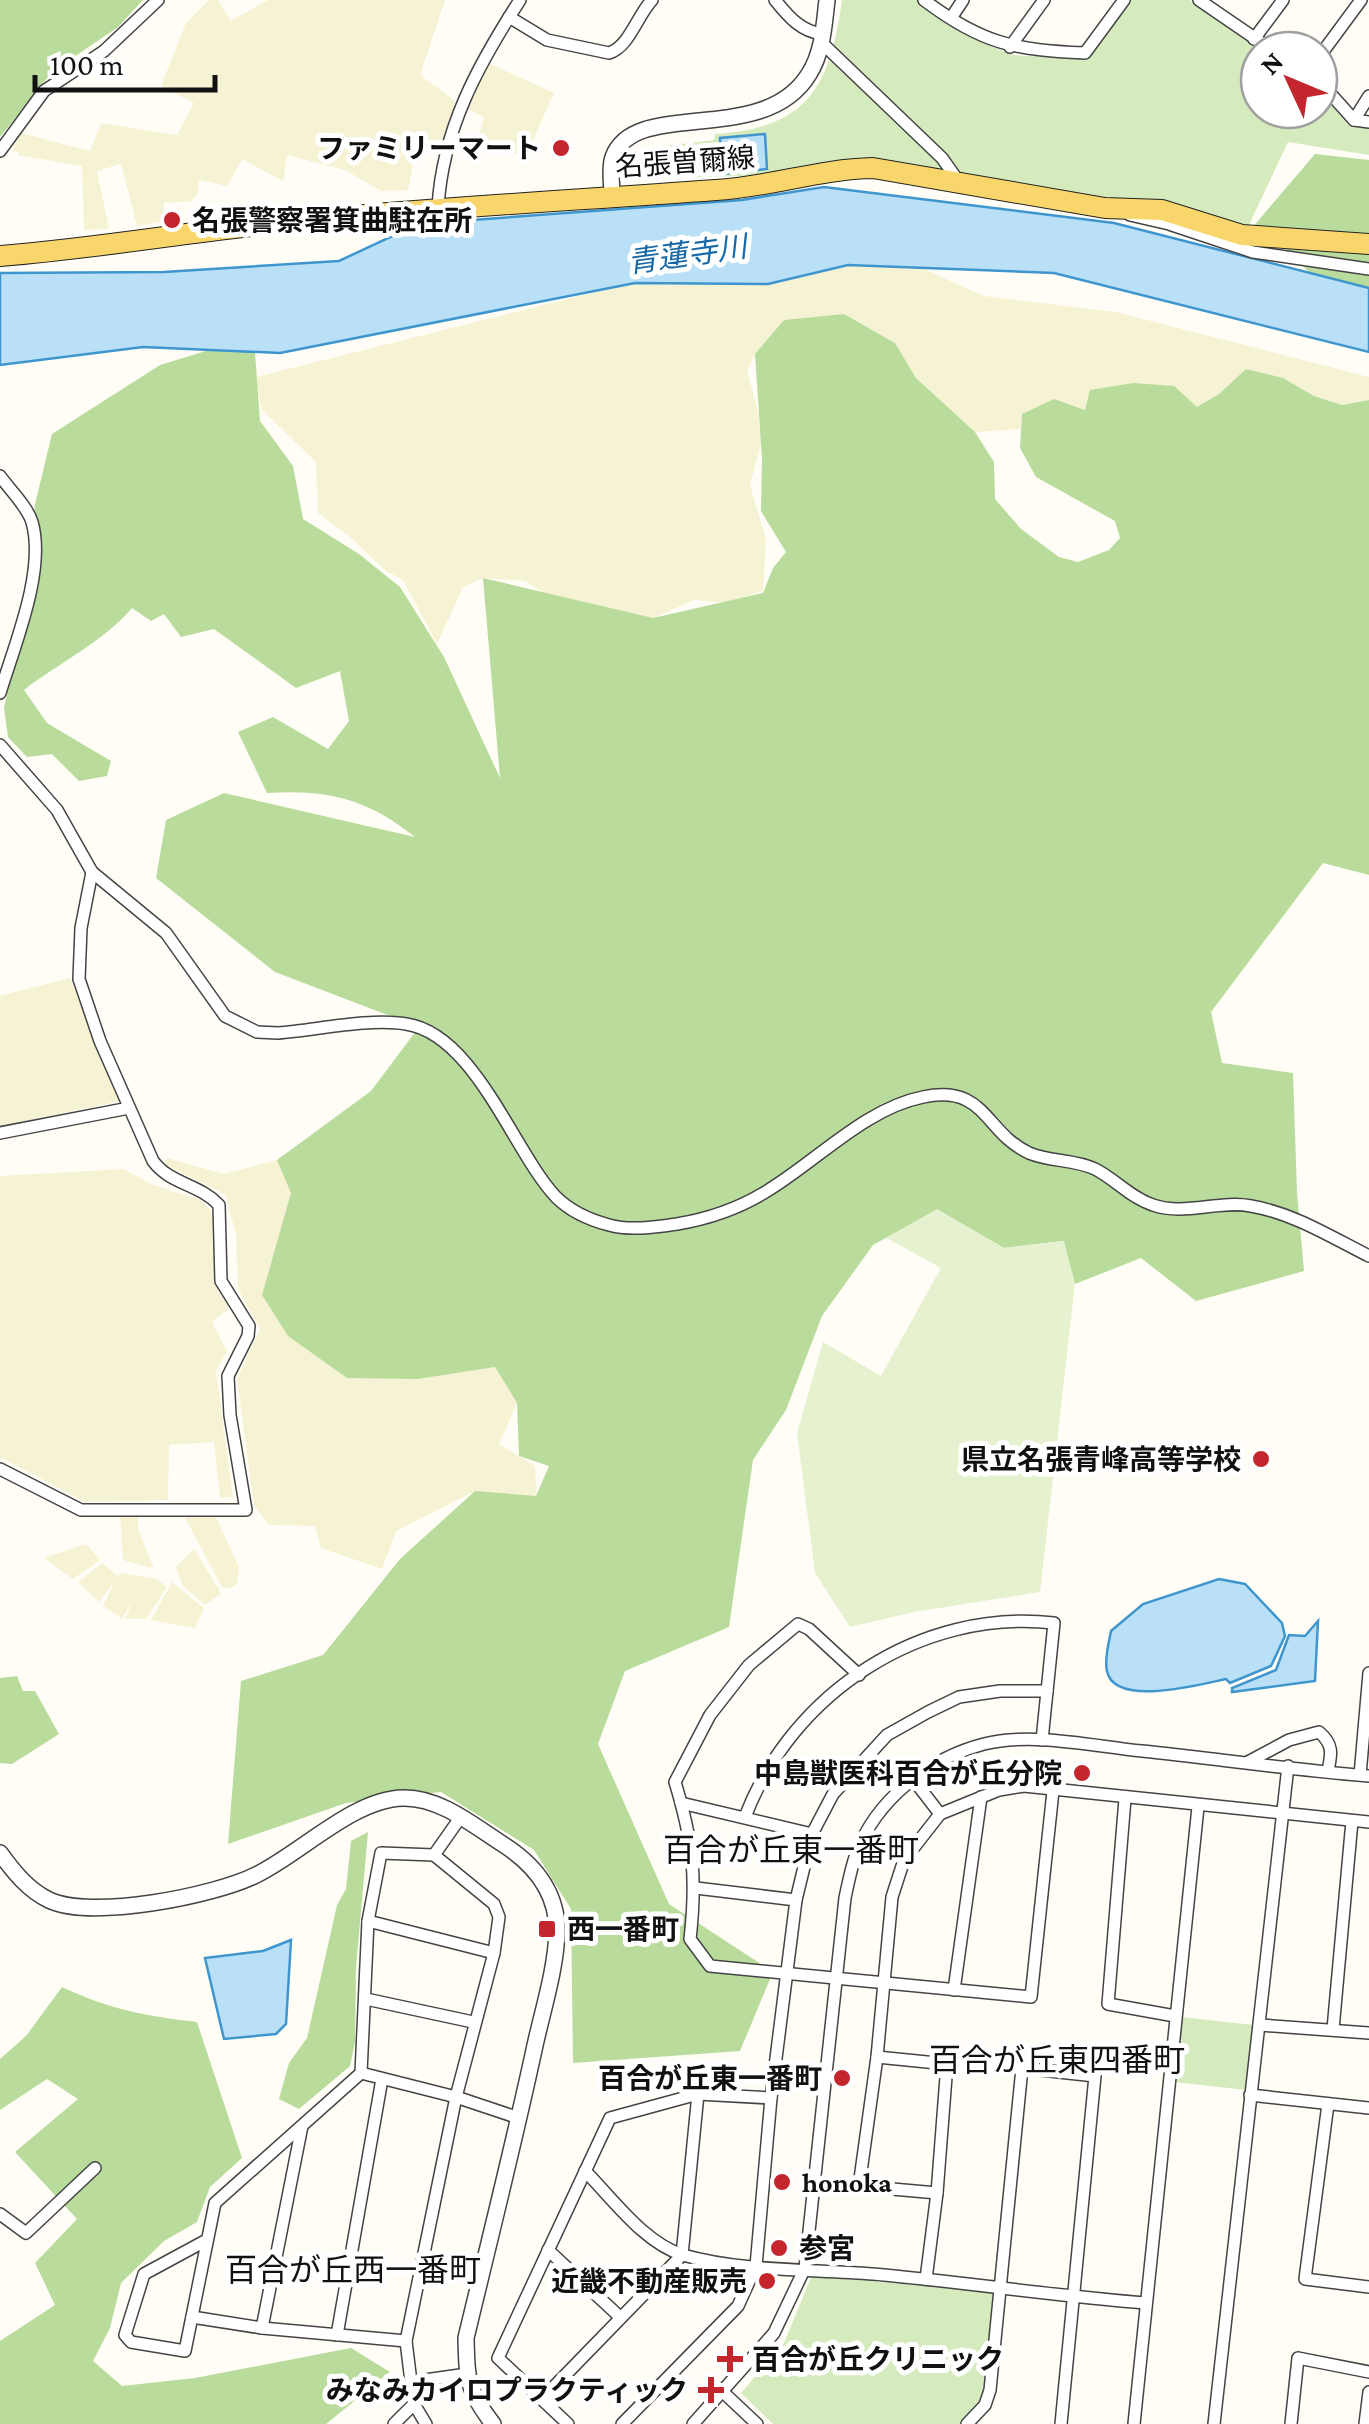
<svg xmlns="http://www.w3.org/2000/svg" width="1369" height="2424" viewBox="0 0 1369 2424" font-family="'Crimson Pro','Noto Sans JP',serif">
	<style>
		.farmland { fill: #f6f3d4 }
		.green { fill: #d5ebbd }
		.forest { fill: #b9dc9c }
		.pitch { fill: #e6f2cf }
		.water { fill: #b9e0f7; stroke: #3f96cf; stroke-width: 2.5 }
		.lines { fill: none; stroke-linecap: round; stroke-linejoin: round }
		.minor-casing { stroke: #444; stroke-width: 14 }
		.tertiary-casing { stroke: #444; stroke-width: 18 }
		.primary-casing { stroke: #222; stroke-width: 22 }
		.minor { stroke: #fff; stroke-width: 11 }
		.tertiary { stroke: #fff; stroke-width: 15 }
		.primary { stroke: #f9d66b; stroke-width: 20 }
		.poi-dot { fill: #c4262e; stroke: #fff; stroke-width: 4 }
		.labels { text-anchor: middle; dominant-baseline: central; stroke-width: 10; stroke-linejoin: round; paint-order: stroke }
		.poi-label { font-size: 28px; font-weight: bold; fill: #111; stroke: #fff; text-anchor: end }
		.street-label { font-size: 28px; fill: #111; stroke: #fff }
		.water-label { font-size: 30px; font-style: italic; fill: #1768a6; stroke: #fff }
		.quarter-label { font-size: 32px; fill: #111; stroke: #fff }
	</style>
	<rect width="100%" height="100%" fill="#fffdf5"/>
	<g class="farmland">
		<polygon points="209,0 218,0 231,21 268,0 445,0 420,75 455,101 442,146 426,144 416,148 408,190 381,191 345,170 287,155 283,181 242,159 227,186 199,180 197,195 191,201 164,203 164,221 137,226 121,164 97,171 109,229 84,230 82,166 18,155 19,152 12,150 21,133 90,151 101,123 177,135 194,103 161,86 186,23"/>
		<polygon points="488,63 554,93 525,158 479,137 484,117 467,109"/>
		<polygon points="848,265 919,267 984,296 1116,312 1369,377 1369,400 1342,405 1314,396 1283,378 1246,369 1219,394 1197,407 1022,414 1021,429 975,432 915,377 895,343 844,314 755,354 747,371 759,415 761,444 750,485 766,540 763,591 727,603 694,600 653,618 581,615 525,581 483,578 463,587 437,644 403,580 386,571 350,537 318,513 316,462 261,409 256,377 624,285"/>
		<polygon points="70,978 121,1101 0,1126 0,996"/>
		<polygon points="167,1158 224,1174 277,1160 292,1193 262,1295 418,1379 495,1367 517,1403 499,1444 535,1466 537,1497 475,1491 396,1531 382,1569 321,1548 315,1526 269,1525 254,1505 237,1379 260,1329 238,1289 236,1234 225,1194 164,1164"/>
		<polygon points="123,1169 153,1185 199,1199 210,1209 217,1235 217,1290 229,1308 212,1322 227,1351 216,1371 233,1497 220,1498 214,1442 169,1445 168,1500 85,1502 0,1457 0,1176"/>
		<polygon points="182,1512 214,1513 239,1567 237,1583 231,1588 222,1587"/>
		<polygon points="120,1514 138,1515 138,1529 154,1569 123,1560"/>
		<polygon points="86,1544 100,1560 73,1579 44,1558"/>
		<polygon points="194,1549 221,1593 205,1605 183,1586 176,1567"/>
		<polygon points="102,1563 118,1576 120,1573 157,1579 167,1587 146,1619 125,1619 134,1598 122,1619 103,1606 116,1579 99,1602 78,1582"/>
		<polygon points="172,1582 204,1608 195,1628 151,1620"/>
	</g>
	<g class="green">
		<path d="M842 0H918V4L995 48 1013 55 1086 59 1130 0H1190L1262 50H1259V110H1319V90L1349 126 1369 128V155L1288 142 1247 229 1006 182 764 175 650 179 641 167 657 147 714 140 715 134C809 128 830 86 842 0Z"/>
		<polygon points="1181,2017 1254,2025 1247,2090 1174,2082"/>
		<polygon points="812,2275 995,2293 981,2403 960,2424 773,2424 741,2393 784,2343"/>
	</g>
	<g class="forest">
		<polygon points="0,0 143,0 118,27 52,72 0,137"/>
		<polygon points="1315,154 1369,160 1369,333 1278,241 1252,228"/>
		<path d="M844 314 895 343 916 378 975 432 994 462 995 499 1021 529 1059 557 1078 562 1109 550 1120 538 1115 521 1036 477 1020 448 1022 414 1054 399 1085 410 1090 390 1133 383 1174 386 1197 407 1219 394 1246 369 1283 378 1314 396 1342 405 1369 400V875L1323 863 1211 1012 1222 1063 1293 1073 1297 1193 1304 1271 1196 1301 1141 1258 1075 1284 1063 1241 1004 1248 937 1210 873 1245 822 1316 786 1410 753 1460 729 1627 625 1671 598 1744 669 1904 773 1972 740 2051 573 2063 571 1909 534 1850 441 1792 346 1803 228 1844 241 1681 323 1655 400 1559 475 1491 536 1496 549 1466 519 1456 517 1403 495 1367 418 1379 347 1378 288 1336 262 1295 291 1193 277 1160 371 1091 419 1027 275 972 156 878 166 820 224 793 415 837C368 799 327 789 267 793L238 732 273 717 328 749 349 721 340 671 296 688 214 629 181 637 164 614 151 621 132 608C103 642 60 662 24 690L47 723 111 761 107 776 79 781 52 754 27 757 8 737 4 708 30 590 35 504 52 434 160 365 209 350 255 352 260 421 293 466 303 519 359 554 400 587 444 657 500 778 483 578 653 618 763 593 773 568 786 552 761 511 762 459 755 354 784 320Z"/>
		<polygon points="17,1676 23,1691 35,1691 59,1734 12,1764 0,1763 0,1678"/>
		<polygon points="368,1832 356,1968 355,2042 350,2066 299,2109 279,2099 289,2063 307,2038 337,1905 346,1889 351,1841"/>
		<path d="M62 1987C109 2009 145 2016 197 2022L242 2158 210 2187 197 2222 164 2241 121 2283 110 2328 93 2361 122 2386 195 2378 351 2348 390 2372 326 2424H0V2341L55 2305 35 2263 77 2219 15 2152 78 2099 47 2079 0 2110V2059L26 2036Z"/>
	</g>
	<polygon class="pitch" points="937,1209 1004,1248 1064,1241 1075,1284 1040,1592 914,1612 850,1627 815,1573 797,1433 823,1342 881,1376 941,1268 886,1238"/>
	<g class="water">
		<polygon points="765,134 767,169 721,174 720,138"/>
		<polygon points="824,187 1114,223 1369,288 1369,352 1054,273 848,265 768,284 635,283 280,353 143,347 0,365 0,273 164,272 339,261 418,224 742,200"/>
		<path d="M1219 1579 1245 1584 1282 1623 1285 1636 1271 1666 1230 1683 1226 1679C1202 1684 1114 1708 1107 1671 1104 1659 1109 1642 1111 1631L1143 1604Z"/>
		<polygon points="1318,1621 1315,1681 1232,1692 1232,1688 1276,1670 1289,1635 1305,1636"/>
		<polygon points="291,1940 286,2024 276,2034 224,2039 205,1958 263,1951"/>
	</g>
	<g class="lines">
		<defs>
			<g id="minor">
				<path d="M775 0C788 16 801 32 823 34"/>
				<path d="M924 0C982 44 1015 50 1085 53L1124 0"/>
				<polyline points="1199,0 1272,50"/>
				<path d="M509 17 547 40 609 53C629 47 637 16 652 0"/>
				<polyline points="951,18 963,0"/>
				<polyline points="1254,39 1283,0"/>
				<polyline points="822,43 942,158 959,182"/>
				<polyline points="1010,47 1044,0"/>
				<polyline points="1319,57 1361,0"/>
				<polyline points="1319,81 1354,120 1369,122"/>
				<polyline points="1354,120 1369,96"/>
				<polyline points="0,151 44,91 104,51 158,0"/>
				<path d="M438 208C442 130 478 65 520 0"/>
				<polyline points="1130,215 1169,224 1253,252 1369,269"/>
				<path d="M0 476C10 490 27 506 32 522 46 571 14 646 0 693"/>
				<path d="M0 745 57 810 92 872 166 933 225 1016 257 1032 278 1033C317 1030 369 1018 406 1024 475 1034 514 1153 556 1197 570 1211 590 1220 609 1225 630 1231 656 1227 677 1224 707 1219 735 1210 762 1194 813 1165 863 1109 923 1097 986 1084 984 1132 1029 1153 1050 1162 1074 1159 1095 1169 1115 1179 1131 1198 1153 1205 1184 1216 1219 1200 1251 1206 1293 1213 1331 1237 1369 1256"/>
				<polyline points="0,1133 129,1108"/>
				<path d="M0 1469 81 1510H246L230 1415 228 1376 248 1336 249 1326 221 1281 219 1205C198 1183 171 1185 153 1161L100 1041 79 979 81 928 92 872"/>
				<path d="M859 1675 809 1629 798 1624 749 1665 710 1715 675 1782C693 1841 697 1878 690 1939L710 1966 1031 1997 1053 1791"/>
				<path d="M1248 1762 1289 1740 1319 1732C1333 1744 1332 1753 1328 1770"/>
				<polyline points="1360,1775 1369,1673"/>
				<polyline points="913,1779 940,1814"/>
				<polyline points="1125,1799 1108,2004 1175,2016"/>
				<polyline points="681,1803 812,1834"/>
				<path d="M745 1817C792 1693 921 1608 1054 1623L1042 1740"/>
				<polyline points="434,1855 460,1818"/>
				<polyline points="696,1888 796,1900"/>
				<polyline points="368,1921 494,1953"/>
				<polyline points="954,1990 981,1797"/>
				<polyline points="366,1999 473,2022"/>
				<polyline points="1260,2025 1369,2033"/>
				<polyline points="1333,2029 1352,1821"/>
				<polyline points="877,2057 947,2064 937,2193 926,2279"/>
				<polyline points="361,2073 456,2097 519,2118"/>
				<polyline points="1250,2095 1369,2108"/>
				<polyline points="1328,2104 1305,2279 1369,2287"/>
				<path d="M585 2171C613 2199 644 2243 683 2255 743 2272 811 2269 873 2274 964 2282 1054 2296 1146 2303"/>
				<polyline points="937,2193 859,2186 877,2057 892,1897 904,1860 940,1814 999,1790 1024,1786 1369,1822"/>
				<polyline points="0,2214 26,2233 95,2168"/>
				<polyline points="205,2241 144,2274 125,2335 131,2342 185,2351 215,2203 361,2073 368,1921 381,1853 434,1855 494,1904 499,1917 494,1953 456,2097 406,2341 411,2382"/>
				<polyline points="548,2250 620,2317"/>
				<polyline points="192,2317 262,2328 406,2341"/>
				<polyline points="262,2328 302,2126"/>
				<polyline points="337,2335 382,2079"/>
				<polyline points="724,2393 757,2424"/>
				<polyline points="542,2399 682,2255 698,2094"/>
				<polyline points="394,2424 414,2404"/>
				<polyline points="426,2424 414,2404 411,2382 467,2374"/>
				<polyline points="568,2424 498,2358 610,2118 698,2094 771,2098"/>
				<polyline points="622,2424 738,2306 756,2266 771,2098 796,1900 812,1834 833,1794 887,1735 928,1712 959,1697 1000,1691 1047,1691"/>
				<path d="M693 2424 774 2333 805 2268 845 1898C848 1884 851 1868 856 1854 876 1800 929 1758 984 1744 1033 1732 1092 1746 1142 1751 1218 1759 1294 1770 1369 1776"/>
				<polyline points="967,2424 985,2405 990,2390 1022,2068 1095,2076 1061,2424"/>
				<polyline points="1134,2424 1198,1807"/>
				<polyline points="1214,2424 1288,1766"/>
				<polyline points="1291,2424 1298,2358 1369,2372"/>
				<polyline points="1365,2424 1369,2392"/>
			</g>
			<g id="tertiary">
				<path d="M612 195C612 183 609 168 613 157 635 97 764 148 809 74 823 52 824 25 827 0"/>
				<path d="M0 1853C13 1871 28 1890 49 1900 91 1920 214 1896 256 1875 300 1854 353 1799 403 1798 440 1797 474 1826 504 1845 535 1865 557 1893 557 1931 556 1970 542 2012 534 2050 513 2147 489 2242 466 2338 467 2380 467 2390 493 2424"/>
			</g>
			<path id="primary" d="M0 256C103 248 205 229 308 220 444 207 580 200 716 190 770 187 819 169 873 168L1105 208 1162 210 1242 235 1369 244"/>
		</defs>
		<use href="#minor" class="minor-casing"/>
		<use href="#tertiary" class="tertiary-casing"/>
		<use href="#primary" class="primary-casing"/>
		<use href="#minor" class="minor"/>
		<use href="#tertiary" class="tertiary"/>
		<use href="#primary" class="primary"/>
	</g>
	<g class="poi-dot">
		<circle cx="561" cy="148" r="10"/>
		<circle cx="172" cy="220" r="10"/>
		<circle cx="1261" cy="1459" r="10"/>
		<circle cx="1082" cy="1773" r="10"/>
		<rect x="537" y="1919" width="20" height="20" rx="5"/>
		<circle cx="842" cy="2078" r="10"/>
		<circle cx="782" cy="2182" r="10"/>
		<circle cx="779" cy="2248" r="10"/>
		<circle cx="767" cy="2281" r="10"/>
		<path d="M725 2344h10v10h10v10h-10v10h-10v-10h-10v-10h10z"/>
		<path d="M706 2375h10v10h10v10h-10v10h-10v-10h-10v-10h10z"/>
	</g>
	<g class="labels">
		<g class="poi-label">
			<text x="541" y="148">ファミリーマート</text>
			<text x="192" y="220" text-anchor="start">名張警察署箕曲駐在所</text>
			<text x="1241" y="1459">県立名張青峰高等学校</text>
			<text x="1062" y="1773">中島獣医科百合が丘分院</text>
			<text x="567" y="1929" text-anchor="start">西一番町</text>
			<text x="822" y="2078">百合が丘東一番町</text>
			<text x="802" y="2182" text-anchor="start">honoka</text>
			<text x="799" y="2248" text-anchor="start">参宮</text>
			<text x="747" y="2281">近畿不動産販売</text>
			<text x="752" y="2359" text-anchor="start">百合が丘クリニック</text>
			<text x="688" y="2390">みなみカイロプラクティック</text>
		</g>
		<g class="street-label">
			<text transform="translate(685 162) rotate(-4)">名張曽爾線</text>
		</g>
		<g class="water-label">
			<text transform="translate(687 254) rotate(-8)">青蓮寺川</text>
		</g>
		<g class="quarter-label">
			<text x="791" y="1850">百合が丘東一番町</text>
			<text x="1057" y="2060">百合が丘東四番町</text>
			<text x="353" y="2270">百合が丘西一番町</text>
		</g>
	</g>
	<g transform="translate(1289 80) rotate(314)"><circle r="48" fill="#ffffff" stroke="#a0a0a0" stroke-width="2.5"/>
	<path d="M0-8L18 38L0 25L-18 38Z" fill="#c4262e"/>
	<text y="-15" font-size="28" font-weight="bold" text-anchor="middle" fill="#111111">N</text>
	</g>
	<path d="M35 75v15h180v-15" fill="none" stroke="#111111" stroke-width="5"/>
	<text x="50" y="75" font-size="30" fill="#111111" stroke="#ffffff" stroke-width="8" paint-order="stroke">100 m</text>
</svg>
